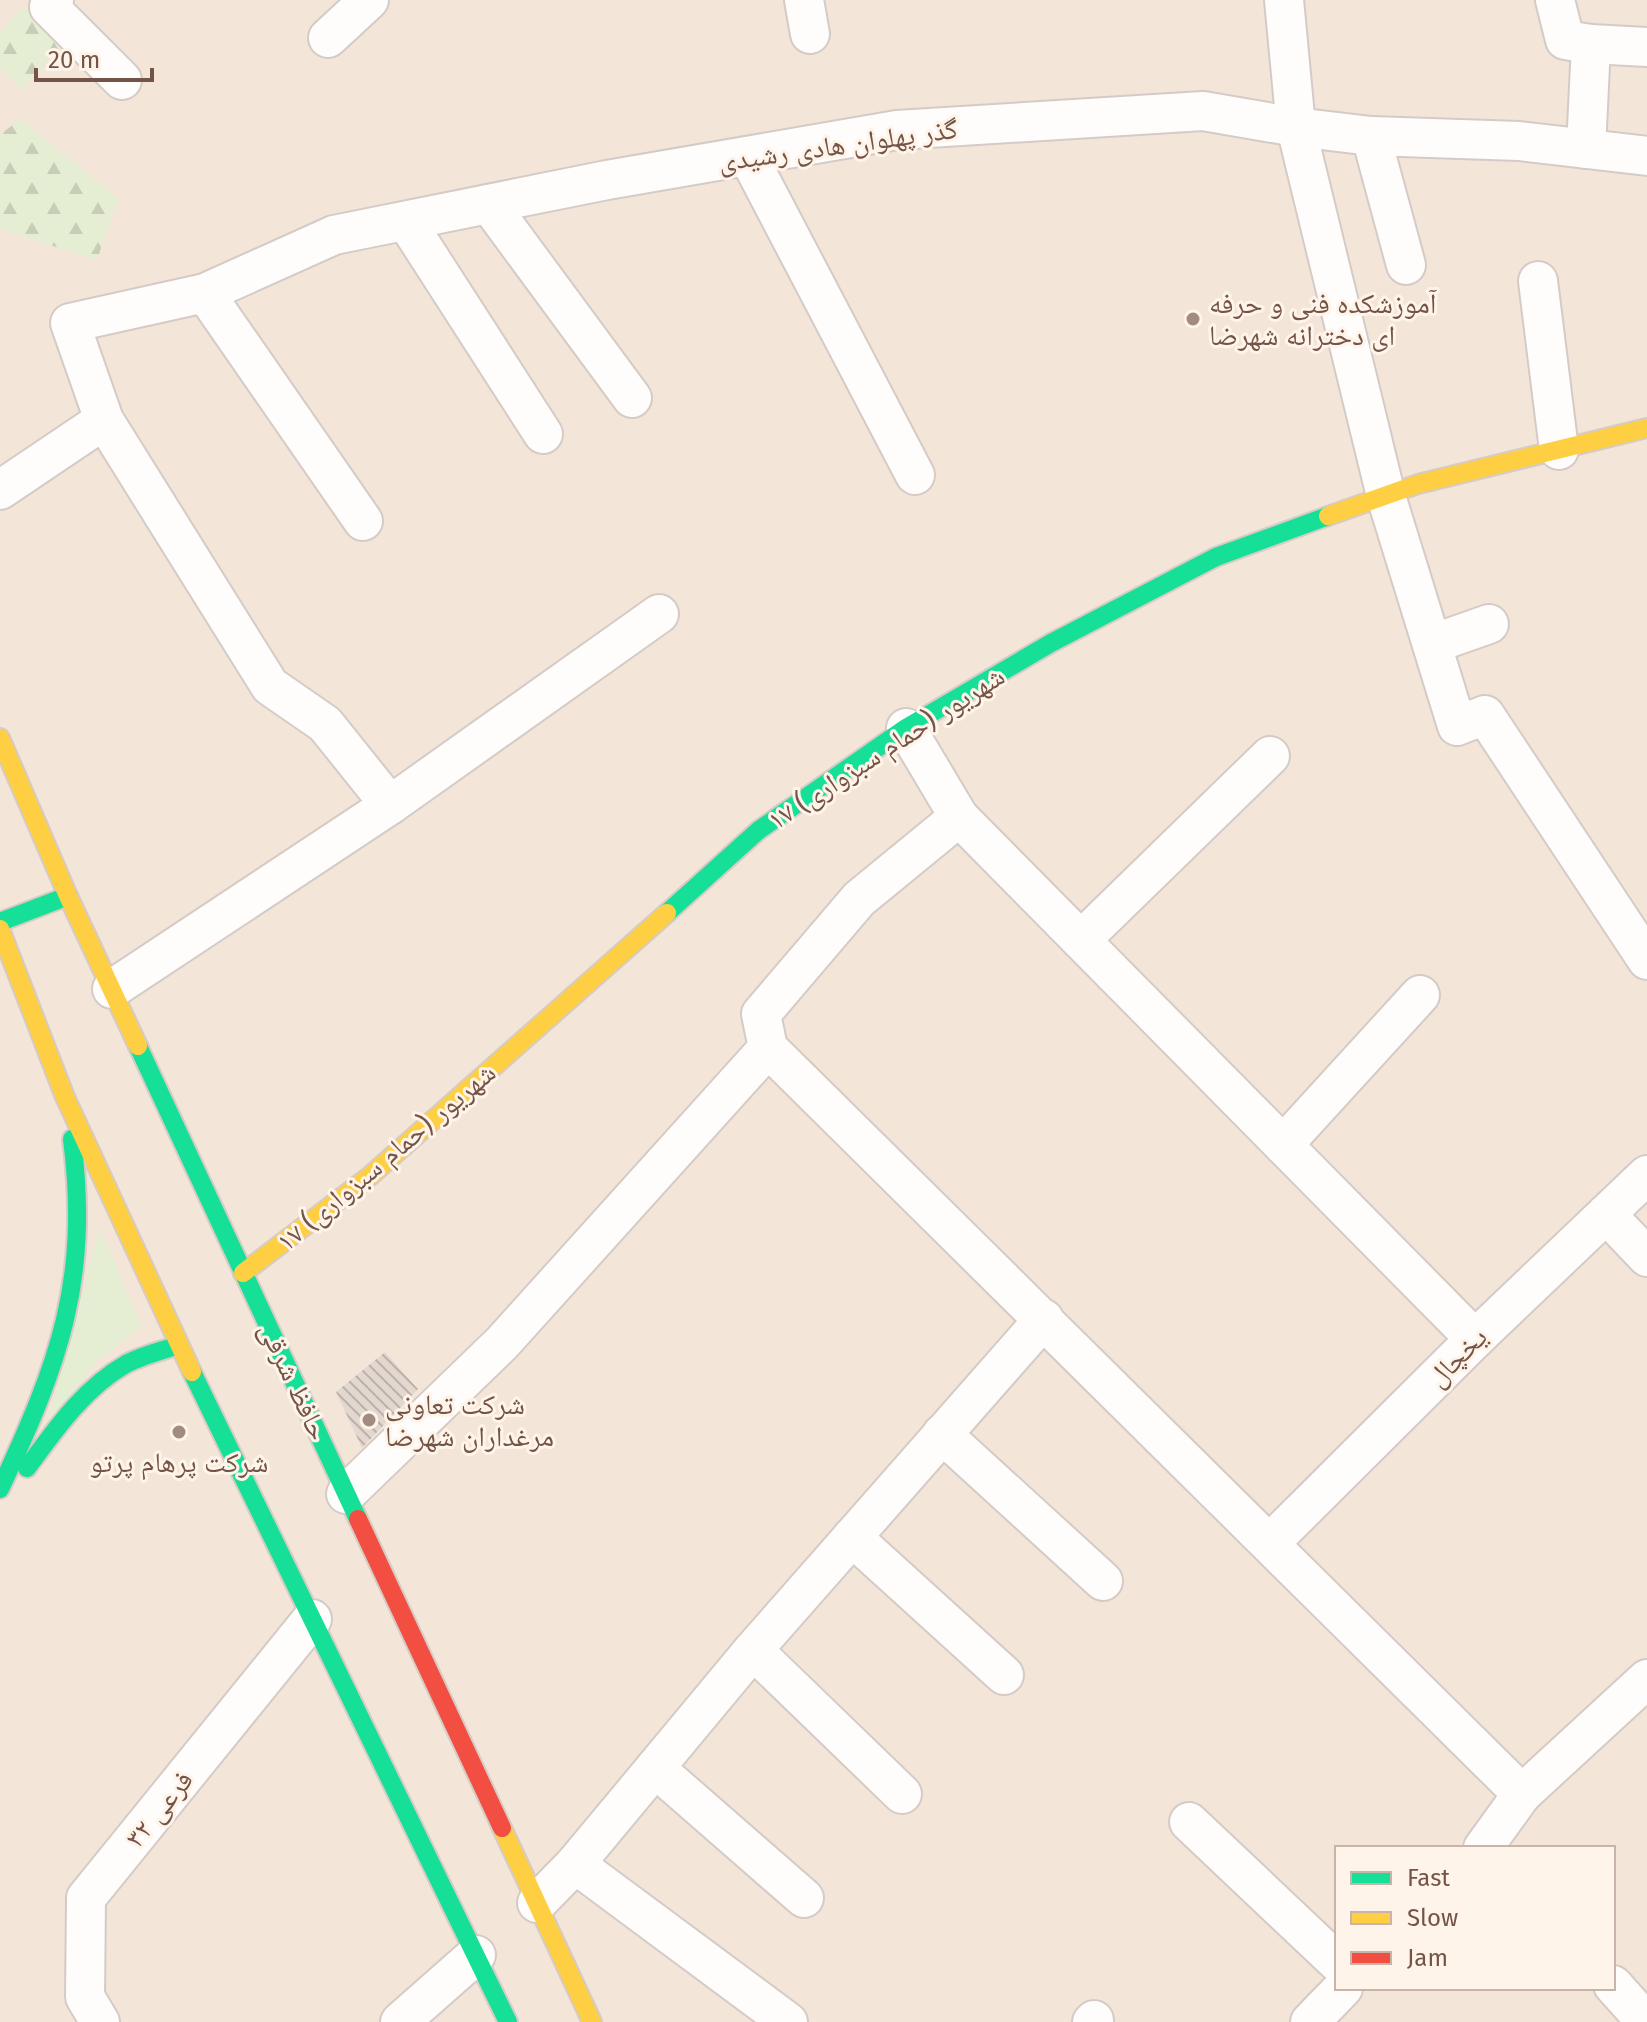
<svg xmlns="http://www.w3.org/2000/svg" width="1647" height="2022" viewBox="0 0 1647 2022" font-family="'Fira Sans','Noto Naskh Arabic',sans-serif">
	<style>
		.residential { fill: #f3e5d8; fill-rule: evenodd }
		.green { fill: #e5edd3 }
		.forest { fill: url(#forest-firs) }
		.building { fill: url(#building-back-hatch) }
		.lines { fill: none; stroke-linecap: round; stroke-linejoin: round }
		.street-casing { stroke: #d5cbc6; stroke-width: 42 }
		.fast-casing { stroke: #d6cbc5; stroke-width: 22 }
		.slow-casing { stroke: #d6cbc5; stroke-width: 22 }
		.jam-casing { stroke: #d6cbc5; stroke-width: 22 }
		.street { stroke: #fefdfc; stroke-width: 38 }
		.fast { stroke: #16e098; stroke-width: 18 }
		.slow { stroke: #ffcf43; stroke-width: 18 }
		.jam { stroke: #f24e42; stroke-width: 18 }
		.poi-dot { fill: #a28b80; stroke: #fff4e9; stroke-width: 3 }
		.labels { text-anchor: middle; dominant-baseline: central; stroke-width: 6; stroke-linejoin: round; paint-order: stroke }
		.street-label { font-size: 28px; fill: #755448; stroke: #fff4e9 }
		.poi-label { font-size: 28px; fill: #755448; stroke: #fff4e9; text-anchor: start }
	</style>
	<defs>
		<pattern id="forest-firs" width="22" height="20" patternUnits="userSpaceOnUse" patternTransform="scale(2)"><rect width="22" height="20" fill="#e5edd3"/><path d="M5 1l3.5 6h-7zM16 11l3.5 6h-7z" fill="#c8cdb7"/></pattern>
		<pattern id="building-back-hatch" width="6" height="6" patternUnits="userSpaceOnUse" patternTransform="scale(2)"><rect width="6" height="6" fill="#e3d8d0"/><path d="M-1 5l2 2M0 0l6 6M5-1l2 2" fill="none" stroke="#bdb2ab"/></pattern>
	</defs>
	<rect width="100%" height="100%" fill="#f7f0e8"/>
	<path class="residential" d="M0 0H1647V2022H0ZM1337 1848H1613V1988H1337Z"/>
	<polygon class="green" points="100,1227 141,1327 98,1360 47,1424"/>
	<g class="forest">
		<polygon points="23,7 61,45 22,90 0,68 0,32"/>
		<polygon points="20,119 118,198 97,260 0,229 0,135"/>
	</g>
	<polygon class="building" points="385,1352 418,1389 362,1448 336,1392"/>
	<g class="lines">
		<defs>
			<g id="street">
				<polyline points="54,0 49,7 122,80"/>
				<polyline points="804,0 810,34"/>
				<polyline points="1284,0 1296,127 1371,136 1519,141 1647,156"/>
				<polyline points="1555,0 1565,40 1591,44 1586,149"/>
				<polyline points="328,38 369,0"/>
				<polyline points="1591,44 1647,47"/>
				<polyline points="1371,136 1406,265"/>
				<polyline points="748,156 915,475"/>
				<polyline points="489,204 632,398"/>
				<polyline points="406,221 543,434"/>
				<polyline points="1538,281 1559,450"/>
				<polyline points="205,293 363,521"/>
				<polyline points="0,490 104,420"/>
				<polyline points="1432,644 1489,624"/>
				<polyline points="906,728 959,817 1475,1339"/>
				<polyline points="390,805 325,724 270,686 104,420 70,323 205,293 334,235 607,180 897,130 1203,111 1296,127 1386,496 1457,726 1485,715 1647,960"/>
				<polyline points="959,817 859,899 761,1014 768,1048 1522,1794"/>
				<polyline points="1081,940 1270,756"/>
				<polyline points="112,989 390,805 659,614"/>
				<polyline points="1283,1145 1420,995"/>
				<polyline points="1606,1214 1647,1257"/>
				<polyline points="942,1434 1103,1581"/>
				<polyline points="346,1494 502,1343 768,1048"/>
				<polyline points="852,1537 1004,1675"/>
				<polyline points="1270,1543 1475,1339 1647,1175"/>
				<polyline points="753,1650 902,1794"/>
				<polyline points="655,1768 804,1898"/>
				<polyline points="1189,1822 1337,1962"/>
				<polyline points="1483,1848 1522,1794 1647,1679"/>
				<polyline points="575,1864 788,2022"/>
				<polyline points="537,1903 575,1864 753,1650 1044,1319"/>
				<polyline points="1613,1985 1646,2022"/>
				<polyline points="100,2022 85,1997 86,1898 312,1619"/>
				<polyline points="400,2022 476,1955"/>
				<polyline points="1092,2022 1094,2020"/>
				<polyline points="1310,2022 1343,1988"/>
			</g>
			<g id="fast">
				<polyline points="667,913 759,830 906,728 1051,643 1216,557 1328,516"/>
				<polyline points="0,922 68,896"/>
				<polyline points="138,1046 358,1519"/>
				<polyline points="192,1372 508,2022"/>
				<path d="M27 1468C55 1430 84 1388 126 1364 143 1355 161 1351 179 1345"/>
				<path d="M0 1489C59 1363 90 1281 72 1139"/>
			</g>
			<g id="slow">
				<polyline points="1328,516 1418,484 1647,428"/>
				<polyline points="0,738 68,896 138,1046"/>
				<polyline points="0,929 65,1097 192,1372"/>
				<polyline points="243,1273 370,1176 667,913"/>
				<polyline points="502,1828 592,2022"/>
			</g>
			<polyline id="jam" points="358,1519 502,1828"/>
		</defs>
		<use href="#street" class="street-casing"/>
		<use href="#fast" class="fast-casing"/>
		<use href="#slow" class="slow-casing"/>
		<use href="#jam" class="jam-casing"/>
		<use href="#street" class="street"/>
		<use href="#fast" class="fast"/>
		<use href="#slow" class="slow"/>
		<use href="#jam" class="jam"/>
	</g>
	<g class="poi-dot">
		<circle cx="1193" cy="319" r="8"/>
		<circle cx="369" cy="1420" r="8"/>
		<circle cx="179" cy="1432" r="8"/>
	</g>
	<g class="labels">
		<g class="street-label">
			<text transform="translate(838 145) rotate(-8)">گذر پهلوان هادی رشیدی</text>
			<text transform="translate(886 748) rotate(-33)">۱۷ شهریور (حمام سبزواری)</text>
			<text transform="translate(386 1157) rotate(-40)">۱۷ شهریور (حمام سبزواری)</text>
			<text transform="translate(1457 1357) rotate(-45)">یخچال</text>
			<text transform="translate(294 1381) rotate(65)">حافظ شرقی</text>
			<text transform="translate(159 1809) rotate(-51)">فرعی ۳۲</text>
		</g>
		<g class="poi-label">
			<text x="1209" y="303">آموزشکده فنی و حرفه<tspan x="1209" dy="32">ای دخترانه شهرضا</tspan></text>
			<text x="385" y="1404">شرکت تعاونی<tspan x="385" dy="32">مرغداران شهرضا</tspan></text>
			<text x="179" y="1462" text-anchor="middle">شرکت پرهام پرتو</text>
		</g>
	</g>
	<rect x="1335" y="1846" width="280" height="144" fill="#fff4e9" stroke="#c8b4a9" stroke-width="2"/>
	<rect x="1351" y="1872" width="40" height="12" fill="#16e098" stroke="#c8b4a9" stroke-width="2"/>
	<text x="1407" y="1886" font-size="24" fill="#755448">Fast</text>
	<rect x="1351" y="1912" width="40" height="12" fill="#ffcf43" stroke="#c8b4a9" stroke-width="2"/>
	<text x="1407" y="1926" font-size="24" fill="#755448">Slow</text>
	<rect x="1351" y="1952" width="40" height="12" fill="#f24e42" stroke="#c8b4a9" stroke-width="2"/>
	<text x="1407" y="1966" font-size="24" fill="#755448">Jam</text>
	<path d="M36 68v12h116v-12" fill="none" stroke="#755448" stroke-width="4"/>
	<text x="48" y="68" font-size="24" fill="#755448" stroke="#fff4e9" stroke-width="6" paint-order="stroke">20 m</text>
</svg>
